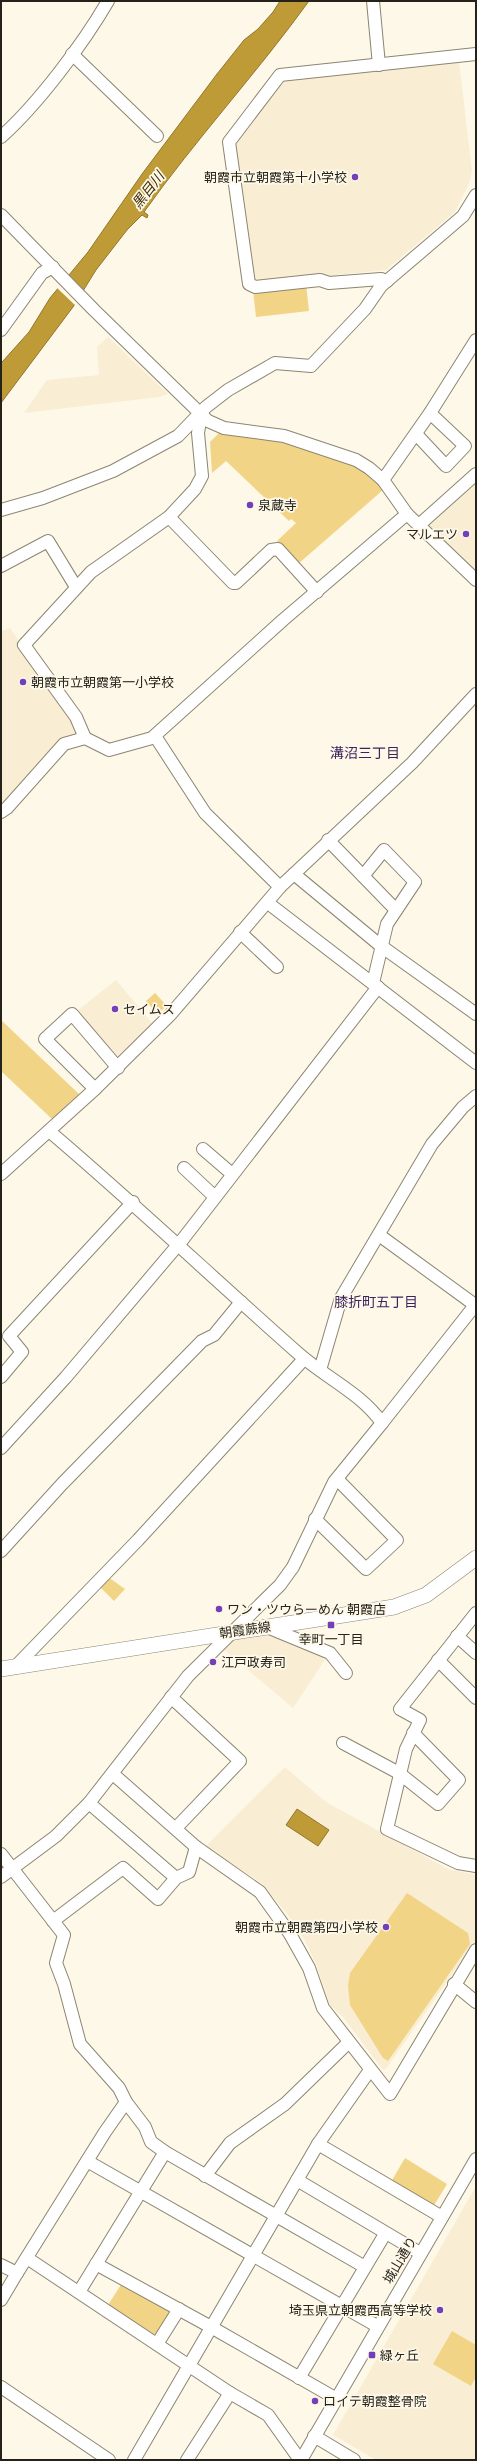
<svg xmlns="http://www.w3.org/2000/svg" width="477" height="2461" viewBox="0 0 477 2461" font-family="'IBM Plex Sans','Noto Sans JP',sans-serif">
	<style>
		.built { fill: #f9eed3 }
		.green { fill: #f2d486 }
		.water { fill: #bf9b37; stroke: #91772e }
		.pier { fill: #fef8e8 }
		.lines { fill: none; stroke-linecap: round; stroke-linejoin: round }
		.minor-casing { stroke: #8c8572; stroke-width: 14 }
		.major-casing { stroke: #8c8572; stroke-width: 16 }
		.minor { stroke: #fff; stroke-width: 12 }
		.major { stroke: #fff; stroke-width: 15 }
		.poi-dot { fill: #723fb7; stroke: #fef8e8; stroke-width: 1.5 }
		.labels { text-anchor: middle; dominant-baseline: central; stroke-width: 3.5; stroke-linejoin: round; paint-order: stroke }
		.poi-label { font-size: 13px; fill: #25221a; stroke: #fef8e8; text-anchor: start }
		.street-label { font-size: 13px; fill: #25221a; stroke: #fef8e8 }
		.water-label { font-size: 14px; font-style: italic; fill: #3d2e03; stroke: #fef8e8 }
		.neighbourhood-label { font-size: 14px; fill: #3b245e; stroke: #fef8e8 }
	</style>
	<rect width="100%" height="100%" fill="#fef8e8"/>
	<g class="built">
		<polygon points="459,61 472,171 469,184 455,212 386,270 259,283 251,277 235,141 282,82"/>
		<polygon points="108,337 168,394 159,397 24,413 47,380 99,375 97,347"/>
		<polygon points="476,482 476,573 429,527 429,522"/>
		<polygon points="10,628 70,718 75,733 62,741 1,805 1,631"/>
		<polygon points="116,980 152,1023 118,1056 113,1056 76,1012"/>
		<polygon points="272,1631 328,1655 293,1708 222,1648 236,1636"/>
		<polygon points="285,1767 326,1802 448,1869 476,1875 476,1940 386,2069 383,2070 343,2017 329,2004 316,1964 304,1939 288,1915 260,1882 205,1847"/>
		<polygon points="476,2186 476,2460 376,2460 333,2435"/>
	</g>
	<g class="green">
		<polygon points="306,284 309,311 256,317 253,290"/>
		<polygon points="221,431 263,435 359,467 372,476 383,490 298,564 277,541 296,523 291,519 289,521 226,461 212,473 210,442"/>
		<polygon points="155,993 167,1006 157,1014 146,1001"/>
		<polygon points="1,1020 79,1094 52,1119 1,1071"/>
		<polygon points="108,1577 125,1589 114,1601 100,1587"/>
		<polygon points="407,1893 468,1933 470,1944 388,2061 383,2058 350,2005 348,1986 350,1973"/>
		<polygon points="405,2158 447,2184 433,2207 391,2182"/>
		<polygon points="124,2280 175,2309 157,2336 108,2305"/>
		<polygon points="452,2331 476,2345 476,2377 471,2386 433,2364"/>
	</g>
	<g class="water">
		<path d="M280 1H309C257 73 196 139 144 212L148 215 147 218 142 215 127 230 96 270 73 307 1 403V363L3 361 29 332 50 298 88 252 142 174 217 74 244 40 258 29 273 12Z"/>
		<polygon points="297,1809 329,1830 318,1846 286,1825"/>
	</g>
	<polygon class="pier" points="66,274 85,293 76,306 56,287"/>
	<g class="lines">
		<defs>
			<g id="minor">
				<polyline points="373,1 379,65"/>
				<polyline points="72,54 157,136"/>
				<path d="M1 137C38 104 83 44 108 1"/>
				<polyline points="1,215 94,310 208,421 224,428 284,436 356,460 369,468 383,480 407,514 476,580"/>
				<polyline points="387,281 381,279 329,283 320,280 255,287 249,284 229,142 280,75 476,54"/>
				<polyline points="1,330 42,273 53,267"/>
				<polyline points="416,434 446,466 465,446 430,413"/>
				<polyline points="383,480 430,413 476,340"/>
				<polyline points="1,510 43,498 113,471 178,436 206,407 228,390 275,363 311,366 365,309 381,286 463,216 476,195"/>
				<polyline points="169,517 233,583 236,583 271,550 278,549 317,592"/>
				<polyline points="419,525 476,474"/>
				<polyline points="1,566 48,541 76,587"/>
				<polyline points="155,736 205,813 280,887"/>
				<polyline points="85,738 76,717 24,645 91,572 169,517 195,489 202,476 198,433 201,415"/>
				<polyline points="1,812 7,808 64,744 85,738 109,750 152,738 283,620 407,514"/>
				<polyline points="328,840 396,910"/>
				<polyline points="294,874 381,946 476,1014"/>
				<polyline points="363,876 384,850 415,882 387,924 373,983"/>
				<polyline points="268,903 476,1063"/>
				<polyline points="240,932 277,967"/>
				<polyline points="95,1089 45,1039 72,1014 118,1068"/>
				<polyline points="203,1149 232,1174"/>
				<polyline points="184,1168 215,1197"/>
				<polyline points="1,1174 95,1089 170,1015 280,887 412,763 476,694"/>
				<polyline points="379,1235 475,1305"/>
				<polyline points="320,1370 341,1298 432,1144 463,1107 476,1096"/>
				<polyline points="1,1377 22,1352 9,1336 133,1202"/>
				<polyline points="382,1423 476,1304"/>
				<polyline points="1,1448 66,1377 183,1239 378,987"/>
				<polyline points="315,1519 366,1569 397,1540 337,1479"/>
				<polyline points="1,1551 62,1484 202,1341 214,1335 241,1302"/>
				<polyline points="476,1613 400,1709 420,1720 406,1749 387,1829 458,1863 476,1866"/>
				<polyline points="267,1627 330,1653 346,1673"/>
				<polyline points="457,1636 476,1653"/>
				<polyline points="438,1660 476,1698"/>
				<polyline points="15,1667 138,1540 304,1359"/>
				<polyline points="171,1697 240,1761 176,1828"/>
				<polyline points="343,1743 399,1773 438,1804 459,1780 413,1733"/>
				<polyline points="113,1774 196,1847 260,1892 290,1934 309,1968 323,2008 390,2094 476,1950"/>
				<polyline points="89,1803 176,1878"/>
				<polyline points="1,1854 64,1935 56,1963 64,1984 80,2044 119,2088 126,2102 105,2132 17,2273"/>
				<path d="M1 1877 56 1836 89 1803 188 1676 280 1585 293 1567 334 1482 382 1423C361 1393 326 1378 299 1354 215 1280 134 1203 49 1131"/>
				<polyline points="53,1921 123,1868 158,1899 176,1878 189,1872 196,1847"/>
				<polyline points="454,1984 476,2002"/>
				<polyline points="126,2102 145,2127 151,2142 165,2152 365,2267"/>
				<polyline points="318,2144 442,2217"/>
				<polyline points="87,2161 377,2326"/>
				<polyline points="205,2176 230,2143 285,2104 349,2042"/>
				<polyline points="297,2180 420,2253"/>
				<polyline points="27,2258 230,2393 268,2415 300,2460"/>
				<polyline points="96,2264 211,2327 335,2398"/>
				<polyline points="1,2265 17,2273 1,2300"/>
				<polyline points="79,2292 165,2152"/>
				<polyline points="157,2344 179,2309"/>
				<polyline points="299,2378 385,2234"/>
				<polyline points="1,2387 109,2460"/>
				<polyline points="314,2436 354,2460"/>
				<polyline points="134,2460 318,2144 370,2070"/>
				<polyline points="187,2460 230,2393"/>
				<polyline points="301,2460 476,2159"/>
			</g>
			<polyline id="major" points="1,1669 394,1607 426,1595 476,1558"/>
		</defs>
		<use href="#minor" class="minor-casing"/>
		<use href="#major" class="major-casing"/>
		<use href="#minor" class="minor"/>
		<use href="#major" class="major"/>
	</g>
	<g class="poi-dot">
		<circle cx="355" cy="177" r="4"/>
		<circle cx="250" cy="505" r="4"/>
		<circle cx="466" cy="534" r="4"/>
		<circle cx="23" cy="682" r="4"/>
		<circle cx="115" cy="1009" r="4"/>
		<circle cx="219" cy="1609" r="4"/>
		<rect x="327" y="1621" width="8" height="8" rx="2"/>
		<circle cx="213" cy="1662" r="4"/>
		<circle cx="386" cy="1927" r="4"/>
		<circle cx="440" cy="2310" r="4"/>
		<rect x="368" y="2351" width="8" height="8" rx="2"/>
		<circle cx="315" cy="2401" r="4"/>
	</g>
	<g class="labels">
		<g class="poi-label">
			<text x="347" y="177" text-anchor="end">朝霞市立朝霞第十小学校</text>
			<text x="258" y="505">泉蔵寺</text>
			<text x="458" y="534" text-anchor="end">マルエツ</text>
			<text x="31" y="682">朝霞市立朝霞第一小学校</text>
			<text x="123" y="1009">セイムス</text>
			<text x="227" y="1609">ワン・ツウらーめん 朝霞店</text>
			<text x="331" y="1639" text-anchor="middle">幸町一丁目</text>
			<text x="221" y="1662">江戸政寿司</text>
			<text x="378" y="1927" text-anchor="end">朝霞市立朝霞第四小学校</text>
			<text x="432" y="2310" text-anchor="end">埼玉県立朝霞西高等学校</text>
			<text x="380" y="2355">緑ヶ丘</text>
			<text x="323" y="2401">ロイテ朝霞整骨院</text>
		</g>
		<g class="street-label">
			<text transform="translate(245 1630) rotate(-8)">朝霞蕨線</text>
			<text transform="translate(400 2260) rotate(-59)">城山通り</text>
		</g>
		<g class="water-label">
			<text transform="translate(148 190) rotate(-52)">黒目川</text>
		</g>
		<g class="neighbourhood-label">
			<text x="365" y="753">溝沼三丁目</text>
			<text x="376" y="1302">膝折町五丁目</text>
		</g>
	</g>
	<rect width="477" height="2461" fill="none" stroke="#25221a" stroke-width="4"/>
</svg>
